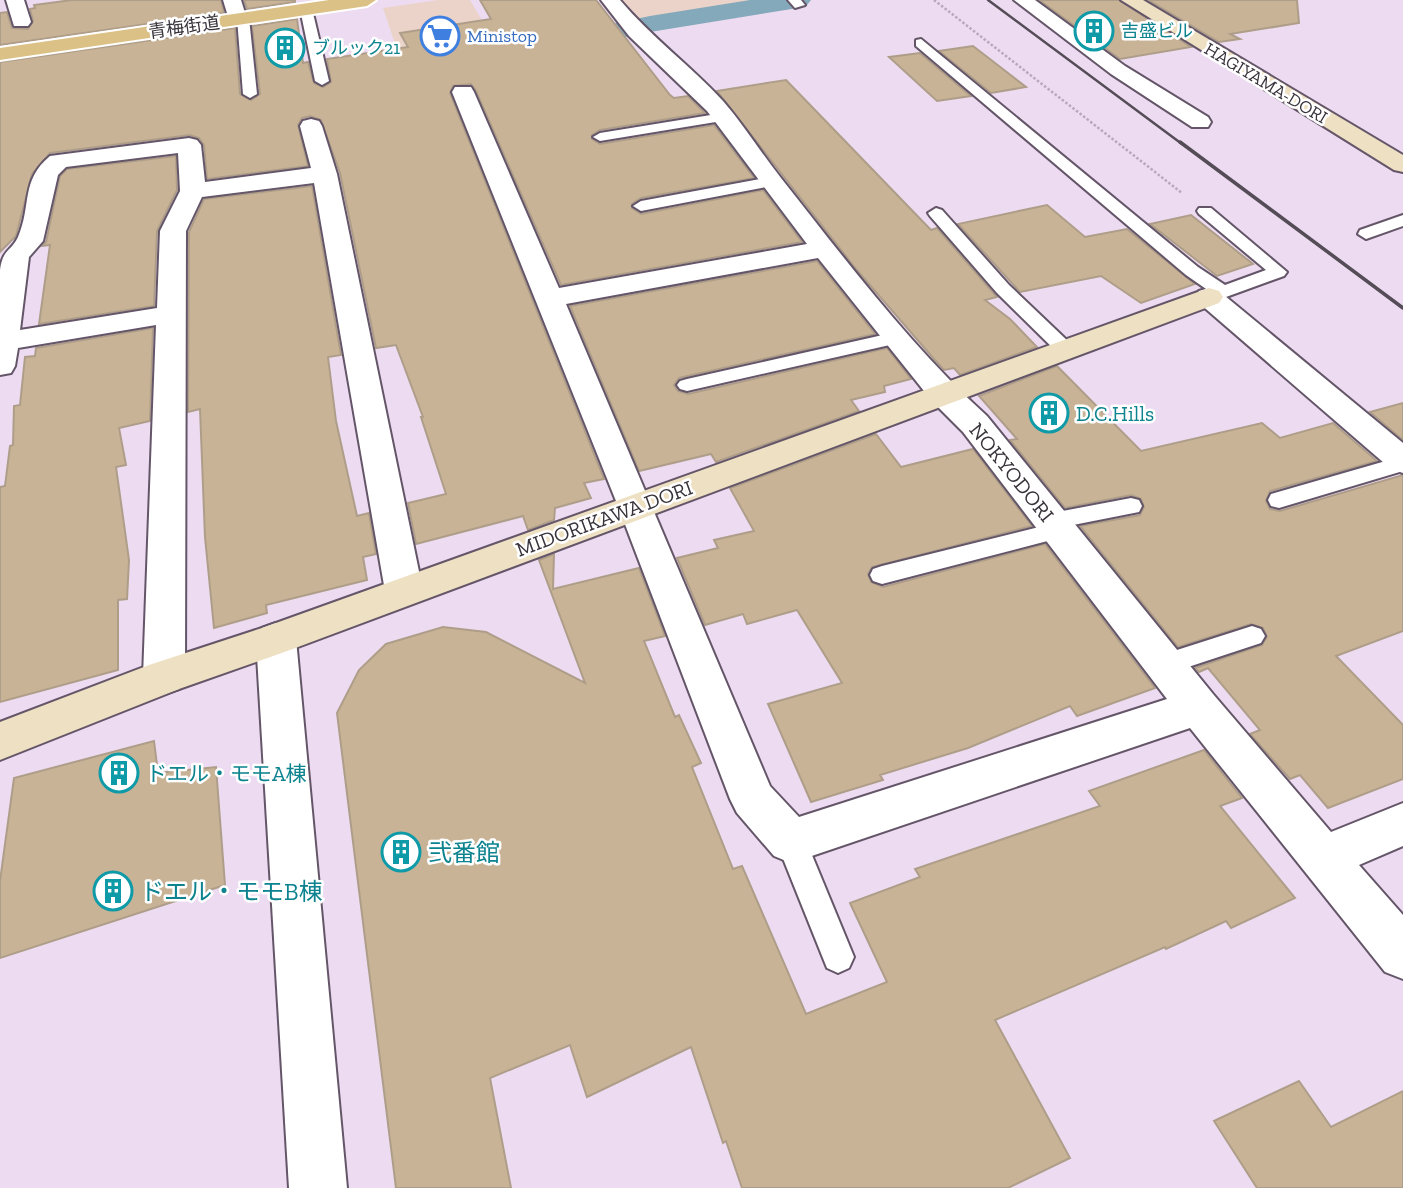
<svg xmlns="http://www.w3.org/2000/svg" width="1403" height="1188" viewBox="0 0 1403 1188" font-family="'Zilla Slab','Noto Sans JP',serif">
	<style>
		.commercial { fill: #ebd3ca }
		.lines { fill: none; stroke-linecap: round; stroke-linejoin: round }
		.canal { fill: #84a9ba; fill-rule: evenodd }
		.building { fill: #c9b396; stroke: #ae9e89; stroke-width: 2 }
		.lane-casing { stroke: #645668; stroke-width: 4 }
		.street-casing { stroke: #645668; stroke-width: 4 }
		.secondary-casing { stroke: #645668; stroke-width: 4 }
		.primary-casing { stroke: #fff; stroke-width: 4 }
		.path { stroke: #b7a8ba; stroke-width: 2.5; stroke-dasharray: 2.5 2; stroke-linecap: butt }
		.lane { fill: #fff; fill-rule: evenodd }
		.street { fill: #fff; fill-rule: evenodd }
		.secondary { fill: #eee0c2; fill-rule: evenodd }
		.primary { fill: #dcc186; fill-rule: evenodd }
		.rail-far1 { stroke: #544c56; stroke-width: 2.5 }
		.rail { stroke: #544c56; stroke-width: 3.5 }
		.labels { text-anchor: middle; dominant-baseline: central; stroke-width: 5; stroke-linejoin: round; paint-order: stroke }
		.far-street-label { font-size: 18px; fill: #38323a; stroke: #fff }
		.far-culture-label { font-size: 18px; fill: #0d838f; stroke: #fff; text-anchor: start }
		.far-shop-label { font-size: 18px; fill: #366cbe; stroke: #fff; text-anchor: start }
		.culture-label { font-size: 21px; fill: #0d838f; stroke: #fff; text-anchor: start }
		.street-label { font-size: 21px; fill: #38323a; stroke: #fff }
		.near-culture-label { font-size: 24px; fill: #0d838f; stroke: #fff; text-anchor: start }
	</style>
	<rect width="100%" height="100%" fill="#eddbf1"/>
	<g class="commercial">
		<polygon points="438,0 470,0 493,39 398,53 383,8"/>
		<polygon points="619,0 781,0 638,23"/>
	</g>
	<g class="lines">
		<g class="canal">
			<polygon points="750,0 811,0 807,5 798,8 650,32 550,53 540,51 536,45 540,39 550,37 650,16"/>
			<polygon points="396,66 406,69 410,75 406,81 178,120 167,117 163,111 167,105 178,102"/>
		</g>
	</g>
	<g class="building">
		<polygon points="72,0 221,0 224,13 0,45 0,13 7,12 12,28 28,29 33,21 30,9 35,8 34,5"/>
		<polygon points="244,0 295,0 295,2 247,9"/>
		<polygon points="480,0 596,0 670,95 674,98 688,96 705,113 600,130 592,135 592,139 600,144 714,125 754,178 641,198 632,204 632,208 641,214 763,190 802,242 561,285 476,91 471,84 453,86 450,93 604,479 584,483 591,498 555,508 554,520 528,530 523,516 416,544 408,503 446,494 421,417 423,417 396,345 376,348 340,173 321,120 310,116 302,118 298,125 308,166 207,179 204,145 199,138 190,135 50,153 32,174 16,236 0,252 0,62 235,28 240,94 251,100 260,94 252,26 297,19 303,63 308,62 314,83 323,87 331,82 327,59 408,47 400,33 491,19"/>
		<polygon points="1039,0 1119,0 1191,47 1120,59"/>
		<polygon points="1148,0 1297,0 1299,23 1230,34 1240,39 1219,42"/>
		<polygon points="973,46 1026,87 991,93 939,51"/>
		<polygon points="920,53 971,96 937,101 889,57"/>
		<polygon points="786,80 931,230 937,228 997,297 985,300 1010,319 1037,347 960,375 954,368 944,370 934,359 856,269 717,91"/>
		<polygon points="176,156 177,190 157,231 154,306 39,324 50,245 42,246 46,242 60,176 67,169"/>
		<polygon points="312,186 341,355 328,357 336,421 357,516 369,513 376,554 363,557 367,580 266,605 267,613 214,628 205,537 200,409 188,412 189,232 204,199"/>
		<polygon points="1047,205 1085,237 1127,229 1195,284 1141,303 1101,276 1020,292 958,224"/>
		<polygon points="1191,215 1253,264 1217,276 1150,224"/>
		<polygon points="817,261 875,334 679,378 674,385 678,391 688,394 887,348 911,379 884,386 885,392 851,400 859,411 716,462 711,454 639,471 570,306"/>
		<polygon points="153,328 150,421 119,428 126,465 116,467 129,560 127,599 118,600 118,670 0,702 0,487 5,486 10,446 13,445 14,406 20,405 25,357 35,356 36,348"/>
		<polygon points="1057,366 1141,451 1262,423 1280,438 1333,423 1377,461 1270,491 1266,501 1270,509 1280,511 1403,475 1403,631 1336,656 1403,725 1403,779 1328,808 1300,775 1290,779 1250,734 1260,730 1208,668 1199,672 1195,668 1262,645 1267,637 1263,628 1251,624 1178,647 1080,526 1140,515 1144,507 1141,499 1131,495 1065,508 1010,440 1017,439 979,396"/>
		<polygon points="1403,403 1403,440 1370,412"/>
		<polygon points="876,434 901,467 973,449 1032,526 872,567 868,574 871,582 883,587 1045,544 1155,688 1077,716 1070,706 968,748 880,775 883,780 811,802 768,704 842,683 797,610 747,624 743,614 705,625 677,558 718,548 714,540 754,531 730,488"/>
		<polygon points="554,554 553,589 639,568 665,636 644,641 675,717 679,715 701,763 692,767 733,869 742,866 806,1014 887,982 850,903 920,877 915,869 1100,806 1089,791 1204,750 1242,798 1220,806 1295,898 1231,928 1226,921 1166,949 1165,947 995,1020 1070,1158 1008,1188 742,1188 726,1141 723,1143 691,1047 587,1097 570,1045 490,1078 511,1188 396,1188 337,713 359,670 386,644 443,627 486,632 585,683 539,560"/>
		<polygon points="154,741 158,773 216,767 225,885 0,958 0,881 14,778"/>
		<polygon points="1299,1081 1331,1127 1403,1091 1403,1188 1257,1188 1214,1121"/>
	</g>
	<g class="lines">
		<defs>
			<g id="lane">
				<polygon points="788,0 801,0 805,5 795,8"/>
				<polygon points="306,5 312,9 329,81 322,85 315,81 300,9"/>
				<polygon points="243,14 249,18 257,94 250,98 243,94 237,18"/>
				<polygon points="921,39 1198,267 1225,285 1266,270 1199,214 1197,211 1199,208 1211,208 1287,272 1284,276 1215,301 1203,301 1200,297 1209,291 1186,275 916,46 916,40"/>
				<polygon points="723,113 730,117 728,120 600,141 593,137 600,133"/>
				<polygon points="771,177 777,179 779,182 777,185 641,211 633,206 641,201"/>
				<polygon points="936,208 942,210 1009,285 1073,346 1076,350 1073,354 1059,354 997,293 930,216 928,213"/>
				<polygon points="1403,215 1403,226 1366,239 1358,234 1360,230"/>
				<polygon points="896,332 906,338 903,342 687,391 680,389 677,385 680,381 687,379"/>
				<polygon points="1403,456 1403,471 1279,508 1271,506 1268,500 1271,494"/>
				<polygon points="1131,498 1139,500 1142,506 1139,512 1068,526 1071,530 1067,536 1059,538 882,584 873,581 870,575 873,569 882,566 1043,526 1041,521 1044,515 1052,513"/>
				<polygon points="1252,626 1261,629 1265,636 1261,643 1164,675 1155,671 1151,664 1155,657"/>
				<polygon points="791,827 802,831 854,957 849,968 838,973 827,968 776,841 780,831"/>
			</g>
			<g id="street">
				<polygon points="6,0 24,0 31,22 28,26 14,26"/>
				<polygon points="223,0 241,0 247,19 244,23 230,23"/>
				<path d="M601 0H620C651 37 690 65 723 101 744 125 761 153 781 178 845 259 911 347 987 416L1213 694 1331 832 1403 803V846L1359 865 1403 915V979L1385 972 1190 728 791 863 774 856 737 813 730 799 618 506 452 92 455 87H471L474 92 559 288 807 244 707 111 629 36ZM818 258 932 401 963 432 1167 699 799 817 770 786 566 304Z"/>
				<polygon points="1014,0 1035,0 1125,66 1208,117 1211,122 1208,127 1192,127 1111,74"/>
				<path d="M311 119 319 121 322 126 337 174 423 591 418 601 404 606 390 601 385 591 314 183 202 197 186 231 185 677 179 689 164 694 149 689 143 677 156 325 18 348 15 366 11 373 0 375V270C3 248 11 252 18 237 32 205 20 181 50 156L189 138 197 140 201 145 205 182 311 168 300 126 303 121ZM178 153 180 191 160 231 157 308 20 330 29 257 43 241 58 175 66 167Z"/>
				<polygon points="1209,288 1219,291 1403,443 1403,473 1391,469 1199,303 1195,297 1199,291"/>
				<polygon points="276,623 290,628 296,639 347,1188 289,1188 256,639 262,628"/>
			</g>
			<g id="secondary">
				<polygon points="1121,0 1143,0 1403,155 1403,172 1394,170"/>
				<polygon points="1209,288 1219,291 1223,297 1219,303 290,650 179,689 0,760 0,722 149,665 262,628"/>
			</g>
			<polygon id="primary" points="329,0 376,0 367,6 0,60 0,48"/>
		</defs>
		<use href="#lane" class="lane-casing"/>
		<use href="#street" class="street-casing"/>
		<use href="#secondary" class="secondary-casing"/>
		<use href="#primary" class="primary-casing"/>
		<polyline class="path" points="934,0 1182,193"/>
		<use href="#lane" class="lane"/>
		<use href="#street" class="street"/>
		<use href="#secondary" class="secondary"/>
		<use href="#primary" class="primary"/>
		<polyline class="rail-far1" points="988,0 1182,144"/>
		<polyline class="rail" points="1180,142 1403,308"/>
	</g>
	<defs>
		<symbol id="building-ring" viewBox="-11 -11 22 22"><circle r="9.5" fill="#fff" stroke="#0f9aa8" stroke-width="1.5"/><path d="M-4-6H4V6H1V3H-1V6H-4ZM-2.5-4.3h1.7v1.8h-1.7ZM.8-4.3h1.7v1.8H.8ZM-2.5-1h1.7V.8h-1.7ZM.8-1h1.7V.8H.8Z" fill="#0f9aa8"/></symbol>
		<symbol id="supermarket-ring" viewBox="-11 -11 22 22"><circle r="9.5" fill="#fff" stroke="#3f7fe0" stroke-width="1.5"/><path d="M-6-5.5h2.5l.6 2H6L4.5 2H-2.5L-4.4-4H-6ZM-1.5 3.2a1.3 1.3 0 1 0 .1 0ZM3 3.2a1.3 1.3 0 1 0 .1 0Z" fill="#3f7fe0"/></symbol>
	</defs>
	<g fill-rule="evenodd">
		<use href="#building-ring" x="1072" y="9" width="44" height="44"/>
		<use href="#supermarket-ring" x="418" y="14" width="44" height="44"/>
		<use href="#building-ring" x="263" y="26" width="44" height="44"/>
		<use href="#building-ring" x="1027" y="391" width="44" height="44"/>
		<use href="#building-ring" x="97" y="751" width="44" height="44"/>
		<use href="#building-ring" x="379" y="830" width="44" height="44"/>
		<use href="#building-ring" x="91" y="869" width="44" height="44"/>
	</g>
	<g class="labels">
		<g class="far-street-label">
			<text transform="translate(184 27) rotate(-8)">青梅街道</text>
			<text transform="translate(1266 83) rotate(31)">HAGIYAMA-DORI</text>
		</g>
		<g class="far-culture-label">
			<text x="1121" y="31">吉盛ビル</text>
			<text x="312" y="48">ブルック21</text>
		</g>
		<g class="far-shop-label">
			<text x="467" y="36">Ministop</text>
		</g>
		<g class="culture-label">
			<text x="1076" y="413">D.C.Hills</text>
			<text x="146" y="773">ドエル・モモA棟</text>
		</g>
		<g class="street-label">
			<text transform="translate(1012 472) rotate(51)">NOKYODORI</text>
			<text transform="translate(604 518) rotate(-20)">MIDORIKAWA DORI</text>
		</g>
		<g class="near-culture-label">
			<text x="428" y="852">弐番館</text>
			<text x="140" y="891">ドエル・モモB棟</text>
		</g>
	</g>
</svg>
